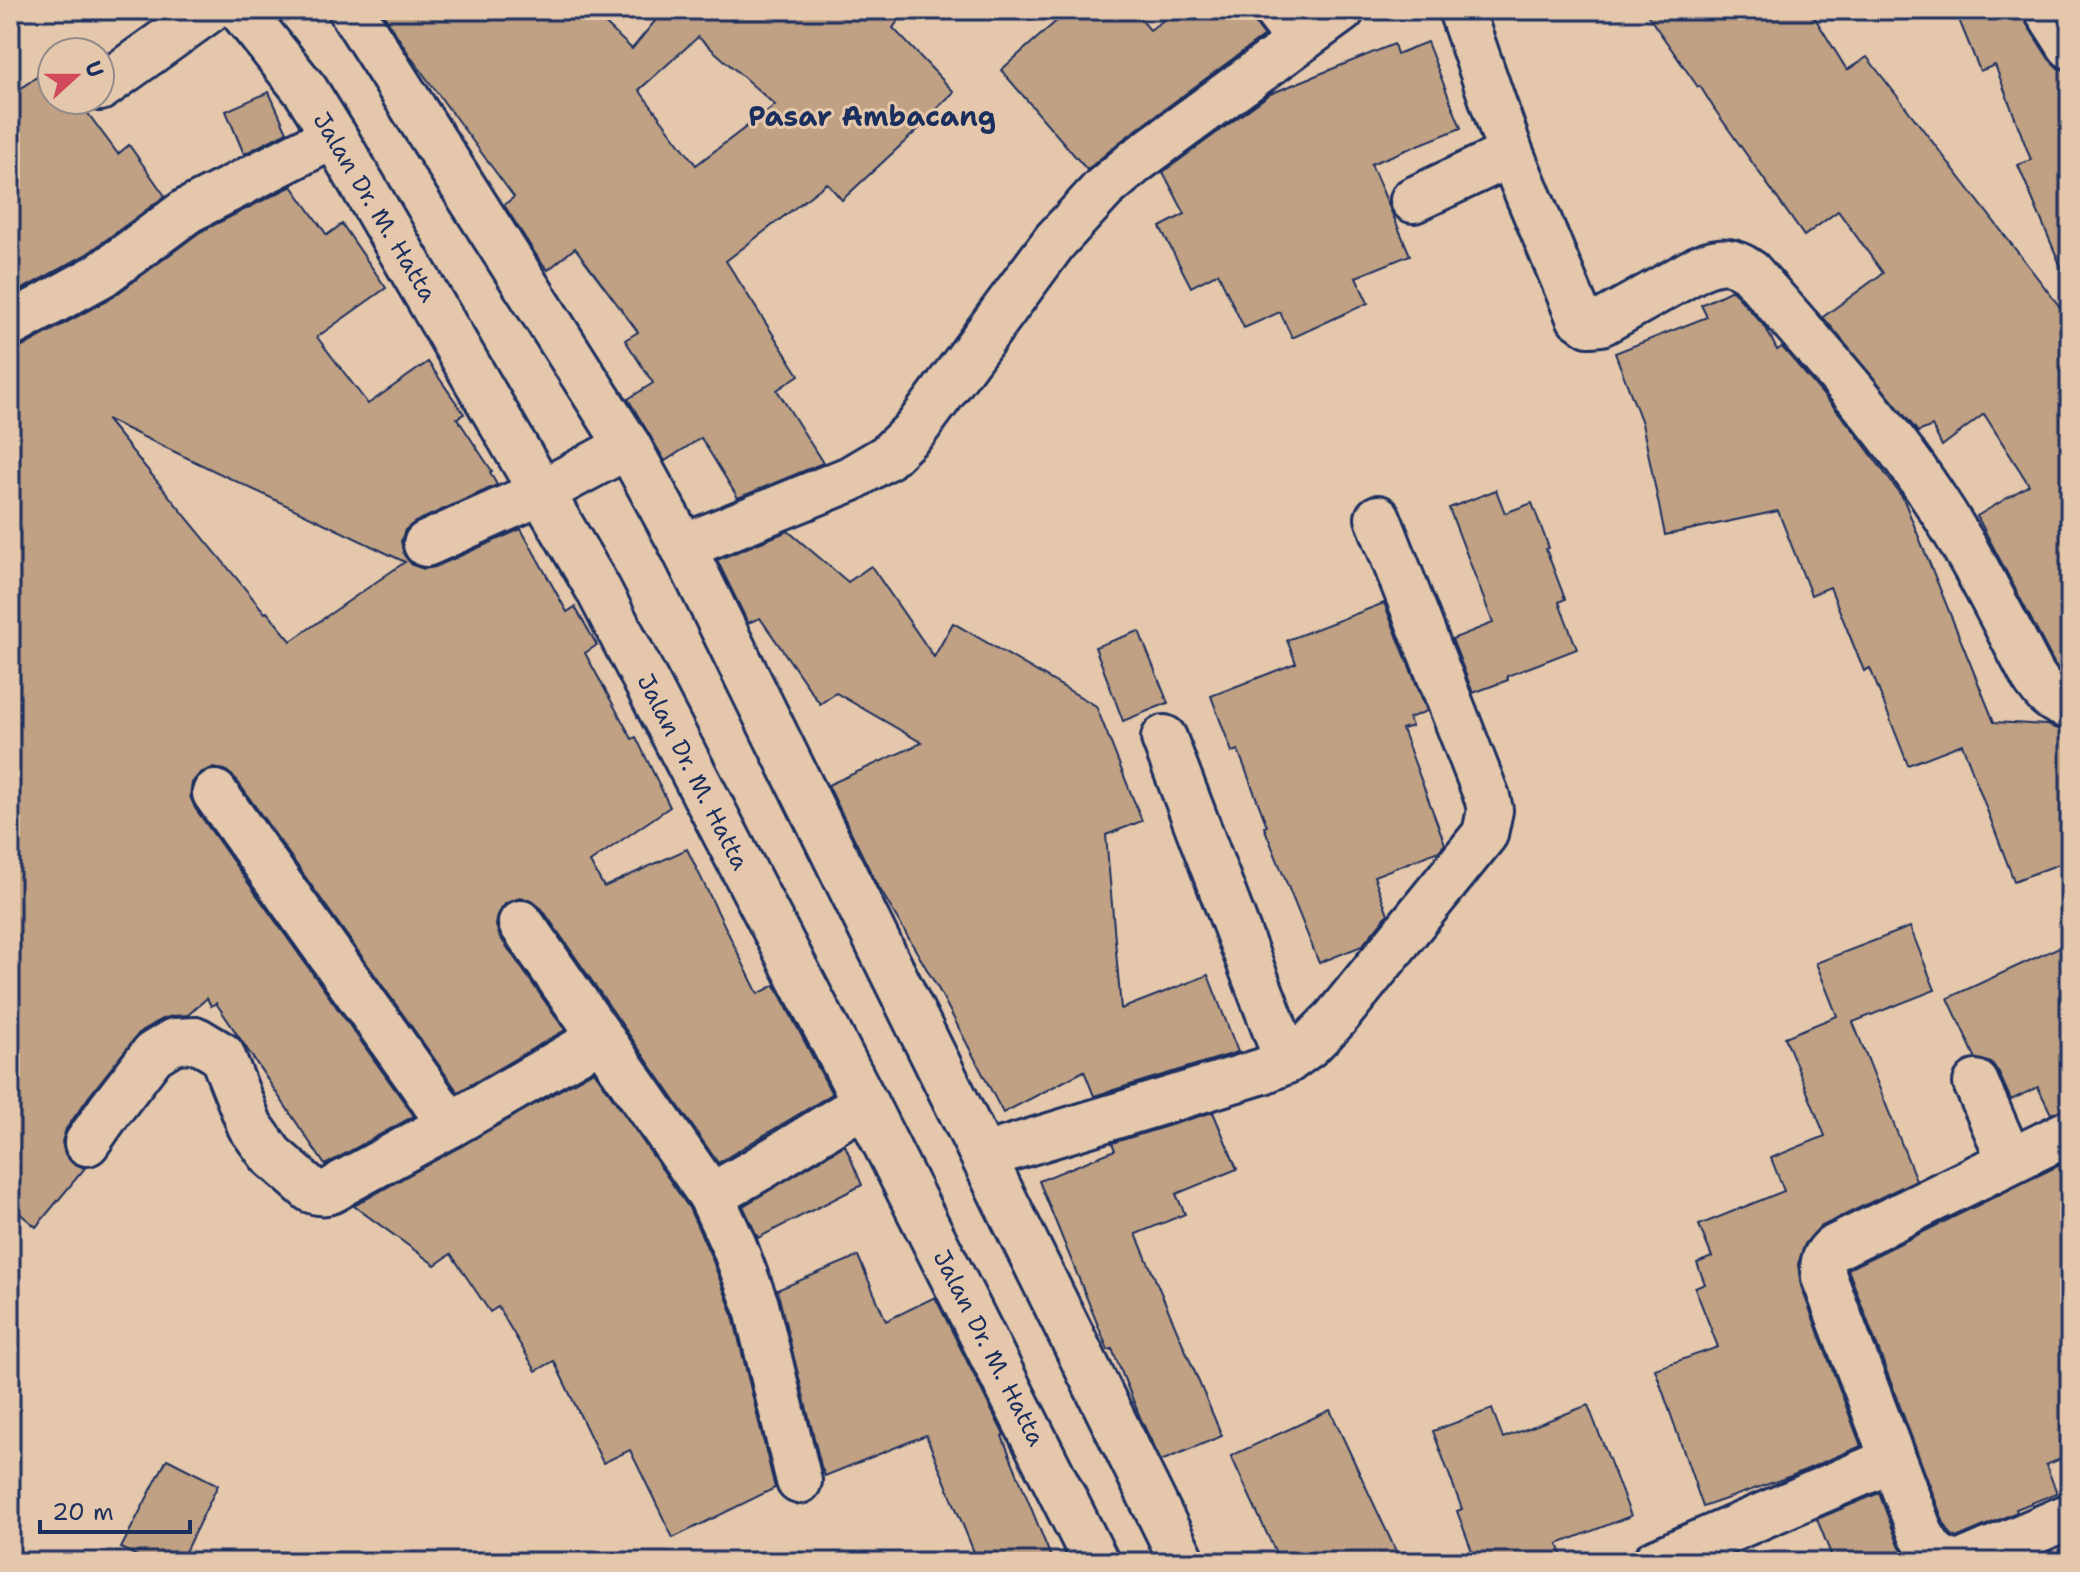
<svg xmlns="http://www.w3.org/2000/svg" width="2080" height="1572" viewBox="0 0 2080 1572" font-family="'Shantell Sans',sans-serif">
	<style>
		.building { fill: #c0a183; stroke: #1b2f5e; stroke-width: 2; fill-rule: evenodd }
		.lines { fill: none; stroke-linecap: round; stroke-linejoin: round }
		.street-casing { stroke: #1b2f5e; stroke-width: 50 }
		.secondary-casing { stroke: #1b2f5e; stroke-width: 50 }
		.street { stroke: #e5c8ac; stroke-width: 44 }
		.secondary { stroke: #e5c8ac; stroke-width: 44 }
		.labels { text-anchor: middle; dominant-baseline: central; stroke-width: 6; stroke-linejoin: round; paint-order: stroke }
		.street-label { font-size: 24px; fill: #1b2f5e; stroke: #e5c8ac }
		.quarter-label { font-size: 28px; font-weight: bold; fill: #1b2f5e; stroke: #e5c8ac }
	</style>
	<rect width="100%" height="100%" fill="#e5c8ac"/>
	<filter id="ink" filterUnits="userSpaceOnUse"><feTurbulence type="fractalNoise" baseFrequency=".0125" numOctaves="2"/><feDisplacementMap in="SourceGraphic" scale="16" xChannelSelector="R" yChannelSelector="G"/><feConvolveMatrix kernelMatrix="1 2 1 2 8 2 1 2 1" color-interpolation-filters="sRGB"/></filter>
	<g filter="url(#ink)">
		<g class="building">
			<path d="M381 10H591L632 49 664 10H906L893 28 954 92 925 120 926 122 842 200 827 183 726 261 799 375 777 390 823 463 738 498 701 438 665 461 628 399 653 383 625 340 638 332 575 248 548 270 540 261 504 205 514 197 410 56ZM698 37 775 105 696 165 639 90Z"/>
			<polygon points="1069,10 1133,10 1150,30 1177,10 1252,10 1256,25 1264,36 1121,141 1087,170 1001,70"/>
			<polygon points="1644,10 1810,10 1847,70 1867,57 2070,320 2070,680 2063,675 2054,663 1977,516 2029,485 1984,414 1942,446 1932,426 1918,432 1823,317 1883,273 1838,211 1804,236 1715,110 1700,86 1698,87"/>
			<polygon points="1955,10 2022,10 2026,23 2049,59 2058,68 2070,71 2070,288 2018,165 2031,160 1995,65 1980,71"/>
			<polygon points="1427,42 1461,128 1371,164 1410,255 1356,277 1368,303 1292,338 1280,312 1244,328 1218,273 1191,287 1160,227 1185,214 1163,172 1270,94 1394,44 1397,54"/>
			<polygon points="52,66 52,100 78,100 118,154 129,145 165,196 87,254 10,296 10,96"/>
			<polygon points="269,92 287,132 244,154 226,111"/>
			<path d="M292 186 327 235 342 224 386 288 317 337 368 404 428 362 464 414 457 418 492 471 490 472 497 485 415 522 405 530 401 541 404 555 412 565 424 569 435 567 521 529 567 612 575 607 597 645 585 653 632 739 636 737 670 807 590 862 604 887 687 849 758 994 775 985 832 1094 718 1163 542 909 532 901 520 898 506 903 498 913 496 926 500 937 565 1030 458 1092 235 778 225 770 212 768 200 773 192 783 190 796 195 808 414 1116 325 1165 216 1003 211 1006 207 998 188 1015 173 1016 162 1019 139 1033 90 1095 66 1129 62 1142 65 1154 72 1163 85 1168 36 1227 10 1205V350L22 347 113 297 200 232ZM106 419 405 562 291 641 267 612 265 613Z"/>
			<polygon points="1732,290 1766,328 1777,350 1782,347 1851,427 1903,498 1994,722 2047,725 2058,729 2070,730 2070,860 2014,881 1962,744 1908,765 1870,668 1864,671 1830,587 1811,595 1778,511 1665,535 1642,423 1615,353 1707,317 1701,305"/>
			<polygon points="1496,490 1505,513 1532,503 1549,548 1546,549 1565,599 1559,602 1577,649 1507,676 1508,680 1473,693 1452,639 1493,623 1449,508"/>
			<polygon points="788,531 848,582 871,566 934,657 953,623 1096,706 1142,821 1106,835 1121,1009 1208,975 1238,1052 1094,1096 1084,1071 1003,1113 939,990 874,879 828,785 922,743 836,693 820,704 760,618 748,623 717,560"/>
			<polygon points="1384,603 1427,711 1409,718 1412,726 1402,729 1445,844 1439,851 1374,876 1388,914 1362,946 1319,963 1264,827 1267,826 1238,750 1232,752 1211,696 1296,663 1287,640"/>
			<polygon points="1139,631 1168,703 1123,721 1095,647"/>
			<polygon points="1910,927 1935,990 1853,1022 1916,1180 1820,1227 1805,1244 1798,1264 1801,1286 1861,1446 1791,1476 1703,1507 1655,1369 1718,1347 1695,1288 1705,1284 1697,1263 1712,1257 1699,1225 1784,1191 1771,1158 1825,1136 1785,1037 1837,1016 1816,963"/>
			<polygon points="2070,942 2070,1107 2051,1114 2038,1087 2011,1100 1999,1073 1991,1063 1976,1059 1948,998"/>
			<polygon points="594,1071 689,1208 711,1256 732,1312 775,1488 673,1538 630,1450 603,1463 554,1361 536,1371 498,1307 490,1312 451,1254 435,1265 354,1206"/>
			<polygon points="1213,1112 1237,1169 1176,1194 1185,1214 1136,1234 1222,1436 1161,1461 1142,1422 1112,1349 1108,1350 1039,1181 1115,1150 1112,1143"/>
			<polygon points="845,1145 862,1185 758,1238 743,1206"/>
			<polygon points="2070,1160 2070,1455 2046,1465 2057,1493 2016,1509 2017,1512 1956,1538 1951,1534 1944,1523 1848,1269"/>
			<polygon points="858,1256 886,1321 935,1297 1004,1435 1002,1436 1053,1562 978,1562 926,1435 825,1476 821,1466 777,1290"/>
			<polygon points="1588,1405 1631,1516 1558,1544 1565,1562 1476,1562 1457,1511 1462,1509 1433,1431 1492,1409 1503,1438"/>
			<polygon points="1330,1410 1401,1562 1280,1562 1231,1456"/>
			<polygon points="167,1459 218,1485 180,1562 149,1562 121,1548"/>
			<polygon points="1879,1493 1898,1543 1909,1562 1834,1562 1817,1519"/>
		</g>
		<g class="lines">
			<defs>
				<g id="street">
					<polyline points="1276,10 1299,40"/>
					<path d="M1461 10 1511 154 1579 317 1589 324 1601 323 1701 267C1721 259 1732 259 1750 272 1814 346 1882 418 1935 500 1972 555 2002 618 2033 676 2043 691 2052 703 2070 706"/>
					<polyline points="2047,10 2070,46"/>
					<polyline points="100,88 209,10"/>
					<polyline points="1413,200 1511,154"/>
					<polyline points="10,325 101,275 187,211 334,136"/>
					<polyline points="426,544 542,492"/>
					<polyline points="683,547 850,479 887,457 916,429 1055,241 1104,188 1136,161 1342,10"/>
					<polyline points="1164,738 1287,1061"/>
					<polyline points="215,793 420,1081 450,1125 601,1038 711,1196 760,1168 865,1103"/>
					<polyline points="521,923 601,1038"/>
					<polyline points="1976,1083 2010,1161"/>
					<path d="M87 1143 110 1110 153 1054 174 1041 197 1040 222 1055 250 1126 271 1155 311 1190C324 1195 332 1192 343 1183L450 1125"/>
					<polyline points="984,1156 1263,1071 1287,1061 1309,1045 1335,1019 1485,834 1490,810 1487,797 1378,518"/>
					<polyline points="711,1196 734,1246 756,1305 799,1481"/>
					<polyline points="1655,1562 1892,1460"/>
					<path d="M1950 1562C1934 1557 1929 1548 1921 1534L1824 1277C1822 1265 1823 1258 1832 1249L2070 1132"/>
					<polyline points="1963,1562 2070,1516"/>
				</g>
				<g id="secondary">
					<polyline points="241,10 306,91 334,136 598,589 865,1103 1096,1562"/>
					<polyline points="351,10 628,446 683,547 1183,1562"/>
					<polyline points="542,492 628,446"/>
				</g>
			</defs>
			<use href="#street" class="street-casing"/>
			<use href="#secondary" class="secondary-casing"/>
			<use href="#street" class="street"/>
			<use href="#secondary" class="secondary"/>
		</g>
	</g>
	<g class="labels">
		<g class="street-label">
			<text transform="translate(375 207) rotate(59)">Jalan Dr. M. Hatta</text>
			<text transform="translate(693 772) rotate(63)">Jalan Dr. M. Hatta</text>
			<text transform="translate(989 1348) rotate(63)">Jalan Dr. M. Hatta</text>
		</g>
		<g class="quarter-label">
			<text x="872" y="116">Pasar Ambacang</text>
		</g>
	</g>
	<rect width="2080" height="1572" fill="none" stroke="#e5c8ac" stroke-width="40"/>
	<rect x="20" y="20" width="2040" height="1532" fill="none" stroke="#1b2f5e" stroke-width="3" filter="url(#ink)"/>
	<g transform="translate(76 76) rotate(69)"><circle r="38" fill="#e5c8ac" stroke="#948b8d" stroke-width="2"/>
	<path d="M0-6L14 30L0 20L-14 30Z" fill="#d1495b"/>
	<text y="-12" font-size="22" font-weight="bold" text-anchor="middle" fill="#1b2f5e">U</text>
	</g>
	<path d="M40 1520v12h150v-12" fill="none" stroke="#1b2f5e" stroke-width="4"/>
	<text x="52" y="1520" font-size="24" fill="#1b2f5e" stroke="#e5c8ac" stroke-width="6" paint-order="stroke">20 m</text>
</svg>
